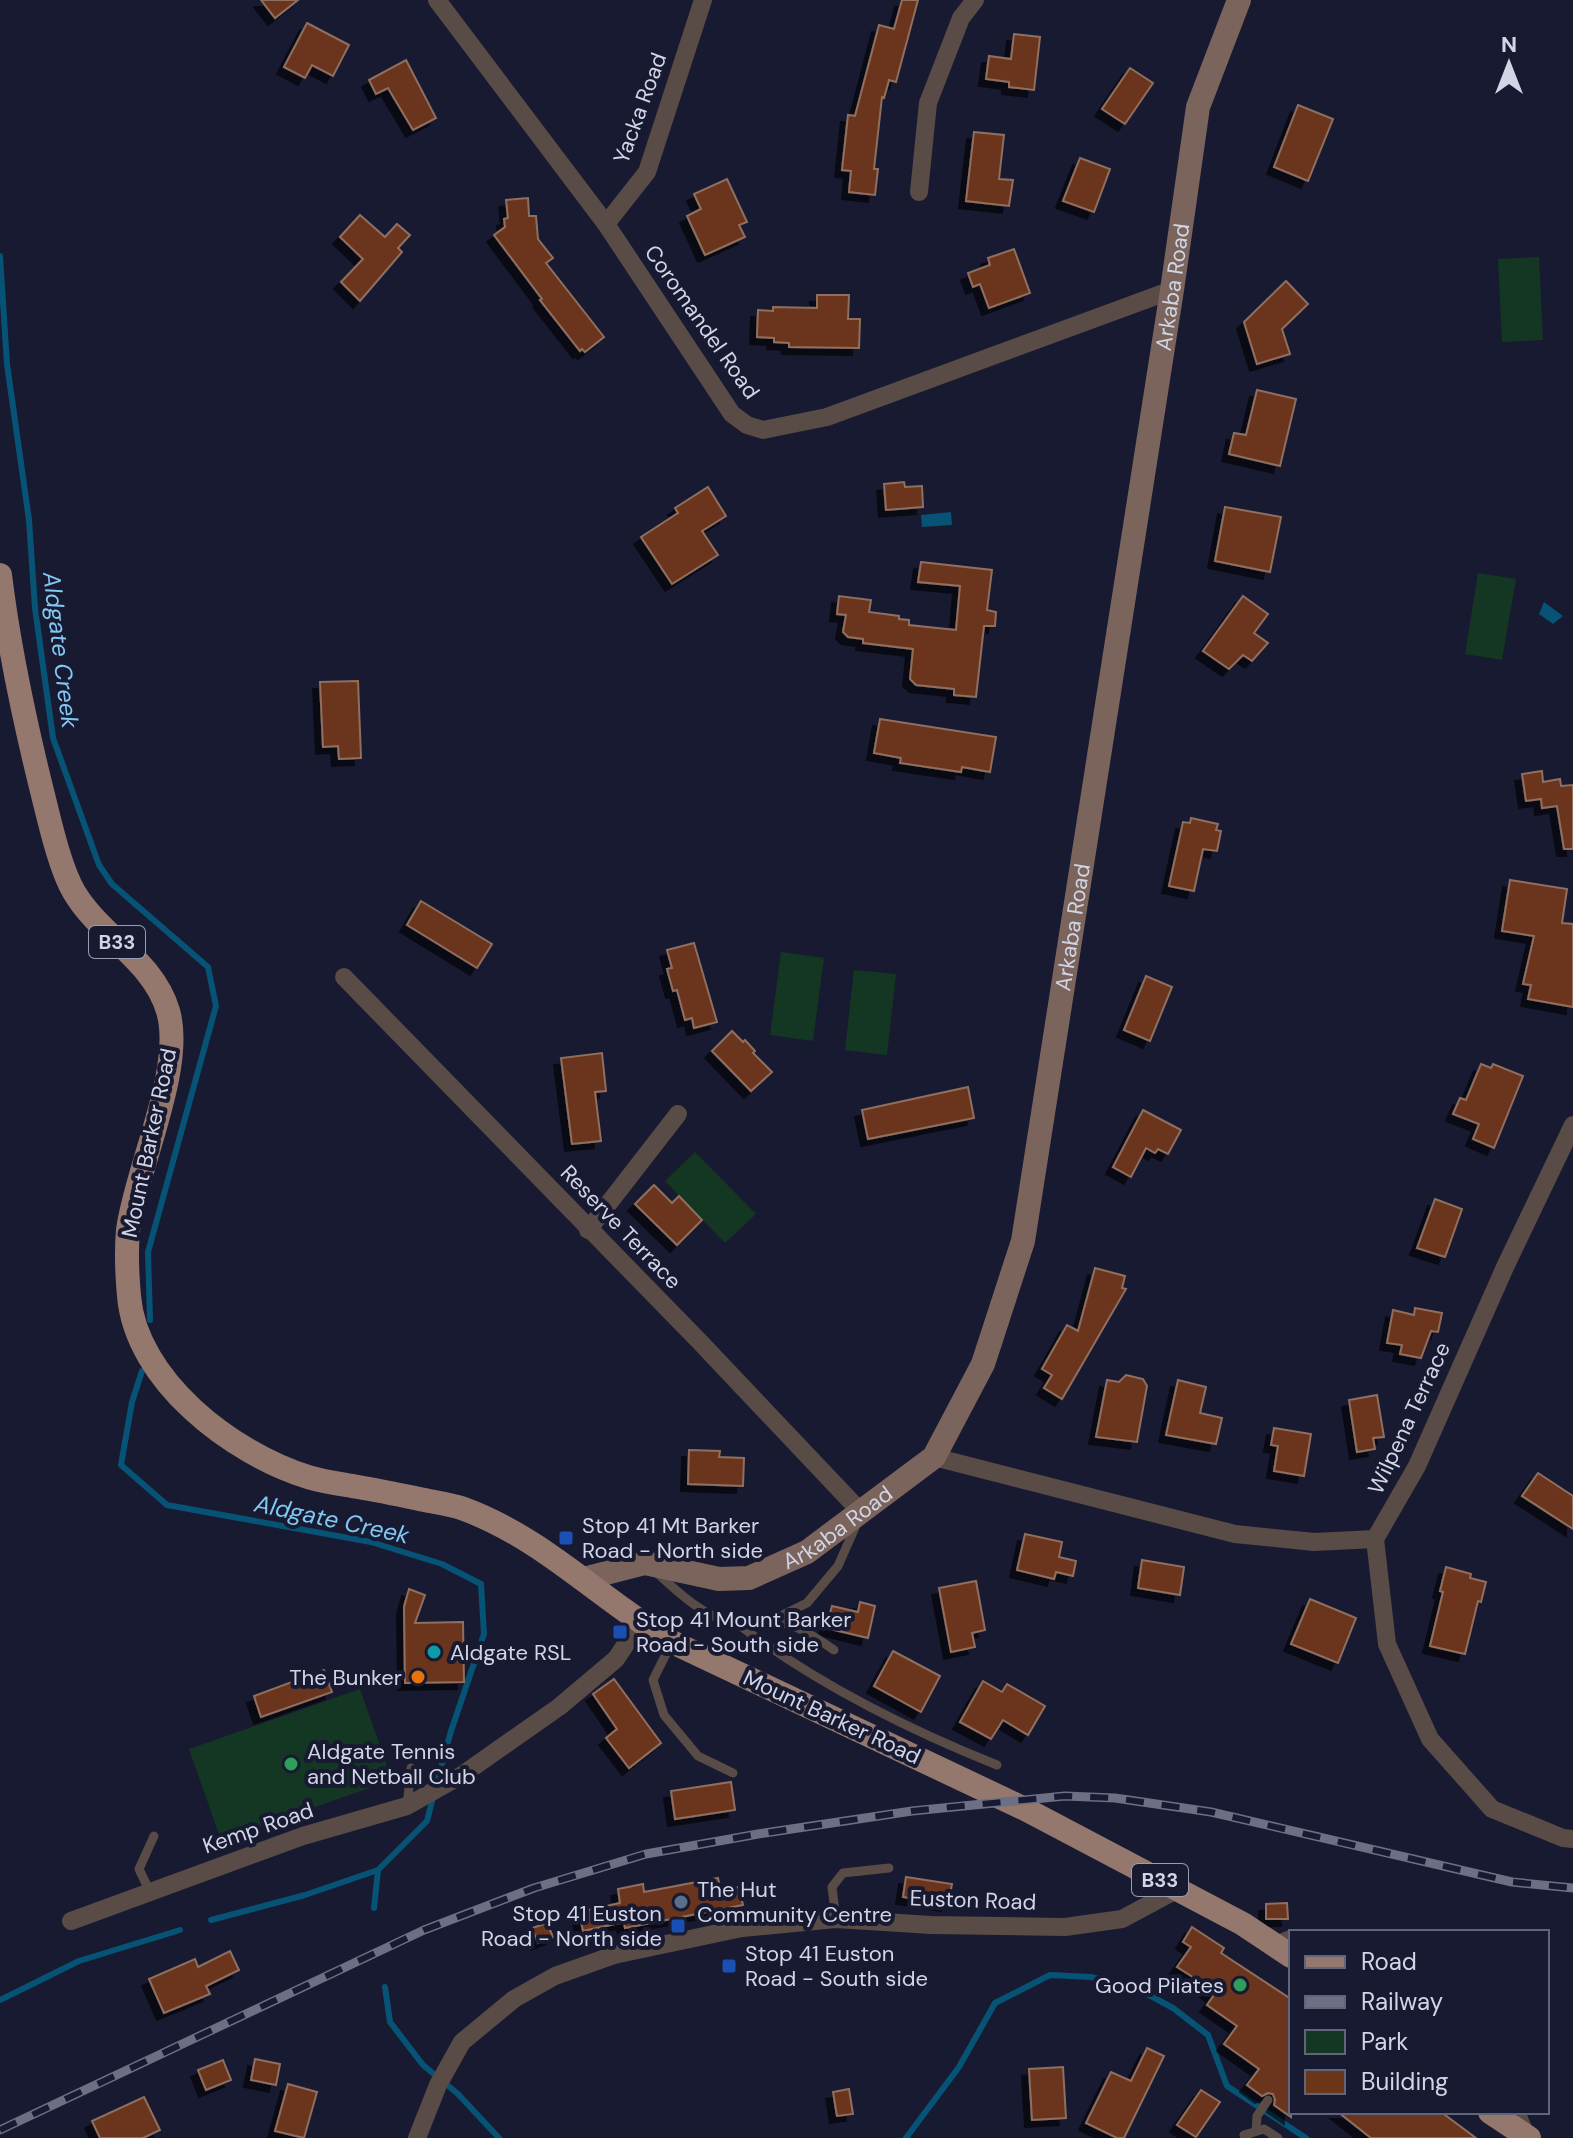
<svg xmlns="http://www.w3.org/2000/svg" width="1573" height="2138" viewBox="0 0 1573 2138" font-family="'DM Sans',sans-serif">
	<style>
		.green { fill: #133722 }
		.water { fill: #075375 }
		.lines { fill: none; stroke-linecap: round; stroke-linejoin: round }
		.stream { stroke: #075375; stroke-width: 6 }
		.building { fill: #6b351a; stroke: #8f6f60; stroke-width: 2; filter: url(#shadow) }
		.lane { stroke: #594b45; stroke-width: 9 }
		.street { stroke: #594b45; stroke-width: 18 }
		.secondary { stroke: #7a645c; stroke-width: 24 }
		.primary { stroke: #95786d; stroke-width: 24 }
		.rail-casing { stroke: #6d6f84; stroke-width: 9 }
		.rail { stroke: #181a32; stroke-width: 6; stroke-dasharray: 18; stroke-linecap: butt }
		.transit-dot { fill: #1a4fb4; stroke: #181a32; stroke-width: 3 }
		.culture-dot { fill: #0f9aa8; stroke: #181a32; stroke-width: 3 }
		.food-dot { fill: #e8710a; stroke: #181a32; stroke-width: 3 }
		.leisure-dot { fill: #2e9e5b; stroke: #181a32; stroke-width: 3 }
		.service-dot { fill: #5c6f8a; stroke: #181a32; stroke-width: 3 }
		.labels { text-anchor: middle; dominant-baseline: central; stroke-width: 8; stroke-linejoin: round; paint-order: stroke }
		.shield { fill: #181a32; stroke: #9a9db0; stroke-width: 2 }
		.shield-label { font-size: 20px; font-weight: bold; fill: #d2d5e6 }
		.street-label { font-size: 22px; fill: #d2d5e6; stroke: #181a32 }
		.poi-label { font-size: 22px; fill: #d2d5e6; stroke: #181a32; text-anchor: start }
		.water-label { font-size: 24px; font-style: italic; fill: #81c8f2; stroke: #181a32 }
	</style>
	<defs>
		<filter id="shadow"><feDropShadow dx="-7" dy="7" stdDeviation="0" flood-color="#0009"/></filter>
	</defs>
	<rect width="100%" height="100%" fill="#181a32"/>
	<g class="green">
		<polygon points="1539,257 1543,340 1502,342 1498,259"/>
		<polygon points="1478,573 1516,579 1502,660 1465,654"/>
		<polygon points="781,952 824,958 813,1041 770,1035"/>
		<polygon points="854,970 896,974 887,1055 845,1050"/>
		<polygon points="695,1152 756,1214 725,1243 665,1181"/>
		<polygon points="360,1689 392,1780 221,1840 189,1749"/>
	</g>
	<g class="water">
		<polygon points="951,512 952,525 922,527 921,515"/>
		<polygon points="1544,602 1563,616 1553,624 1539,614"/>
	</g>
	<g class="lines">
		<g class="stream">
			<polyline points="0,256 7,364 29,520 35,608 53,738 99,865 112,884 208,967 216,1006 148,1252 150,1320"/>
			<polyline points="142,1371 132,1402 121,1465 167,1505 371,1542 442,1564 481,1584 484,1634 451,1731 436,1786"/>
			<polyline points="374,1908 378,1870 427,1821 433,1797"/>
			<polyline points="211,1920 305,1895 378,1870"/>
			<polyline points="385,1987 390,2022 423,2065 458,2094 499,2138"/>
			<polyline points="0,2000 79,1961 180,1930"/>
			<polyline points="906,2138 959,2067 995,2003 1050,1975 1091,1977 1136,1988 1173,2008 1208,2035 1227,2086 1306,2138"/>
		</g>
	</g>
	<g class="building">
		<polygon points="261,0 298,0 275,18"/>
		<polygon points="902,0 918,0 896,82 889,80 884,98 882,97 874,169 878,169 875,195 849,192 851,171 842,170 848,115 855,116 879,25 894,29"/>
		<polygon points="307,23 349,45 333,76 312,65 305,78 284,67"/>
		<polygon points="1014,34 1040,37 1034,90 1009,87 1009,82 986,79 989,56 1011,59"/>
		<polygon points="406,60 436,118 413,130 388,88 376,94 369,80"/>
		<polygon points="1130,68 1153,83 1125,124 1102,109"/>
		<polygon points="1298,105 1333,119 1308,181 1274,167"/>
		<polygon points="974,132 1004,135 999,179 1013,180 1009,206 966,201"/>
		<polygon points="1080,158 1110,169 1094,212 1063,201"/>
		<polygon points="727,179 747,222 739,225 745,237 705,255 687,216 701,209 694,194"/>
		<polygon points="528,198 529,216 536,216 538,239 553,258 546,263 604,337 585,352 582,349 580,351 540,300 542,299 494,235 505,227 504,219 508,218 506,200"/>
		<polygon points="360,215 385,237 397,224 410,235 398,248 402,252 360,301 341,282 363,259 340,237"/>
		<polygon points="1014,249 1030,293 989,308 980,284 973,287 968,273 990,265 988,258"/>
		<polygon points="1286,281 1308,304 1282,329 1290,354 1257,364 1244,322"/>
		<polygon points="817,295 849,295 848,319 860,319 859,348 789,347 789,343 774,342 774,338 757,337 758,310 773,311 773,307 817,308"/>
		<polygon points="1257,390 1296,399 1280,466 1229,454 1234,433 1246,435"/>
		<polygon points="904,482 905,487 922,486 923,507 886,510 884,484"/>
		<polygon points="708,487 726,516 702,531 718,555 672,584 641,537 678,513 675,508"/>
		<polygon points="1225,507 1281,517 1270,572 1215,561"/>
		<polygon points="921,562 992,570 987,610 996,612 995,626 984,626 976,697 954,695 954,689 916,685 910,679 913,649 863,643 863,639 848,637 843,632 846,615 837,614 839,596 871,600 869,612 899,616 899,619 909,620 909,625 956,630 960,586 918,582"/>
		<polygon points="1243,596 1268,614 1254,633 1268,643 1252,661 1243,655 1229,669 1203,651"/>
		<polygon points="358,681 361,758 339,759 338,746 323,747 320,682"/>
		<polygon points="880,719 996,737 990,772 962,767 961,772 900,763 901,758 874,753"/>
		<polygon points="1542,771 1543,782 1560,779 1561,786 1573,785 1573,849 1564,849 1557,806 1542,808 1541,799 1526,801 1522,774"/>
		<polygon points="1191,818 1218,824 1216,830 1221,831 1217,851 1203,849 1194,891 1169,886 1183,822 1190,823"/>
		<polygon points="1510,880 1567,889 1562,923 1573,924 1573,1007 1528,999 1531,985 1523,984 1534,936 1502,931"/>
		<polygon points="421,901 492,944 477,968 407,925"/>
		<polygon points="694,943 717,1022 694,1028 692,1018 685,1020 677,990 673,991 667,969 672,968 667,950"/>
		<polygon points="1146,976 1172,987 1150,1041 1124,1030"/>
		<polygon points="732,1031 743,1042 745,1040 755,1051 753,1053 772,1072 751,1091 712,1051"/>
		<polygon points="602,1053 606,1091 595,1092 601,1141 572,1144 561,1058"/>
		<polygon points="1481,1064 1491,1068 1493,1064 1523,1076 1494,1148 1473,1139 1479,1124 1453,1114 1460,1098 1466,1100"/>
		<polygon points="968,1087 974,1118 868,1139 862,1110"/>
		<polygon points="1143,1110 1181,1130 1168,1154 1158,1149 1155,1153 1146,1148 1131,1177 1113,1167"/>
		<polygon points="654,1185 672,1203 679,1196 702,1220 677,1245 635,1204"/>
		<polygon points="1435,1199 1462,1209 1445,1257 1417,1248"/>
		<polygon points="1095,1268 1125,1276 1122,1288 1126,1289 1062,1399 1044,1388 1052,1375 1042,1369 1067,1325 1078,1331"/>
		<polygon points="1415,1308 1442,1313 1438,1332 1431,1331 1421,1358 1400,1354 1402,1345 1387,1343 1393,1310 1414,1315"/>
		<polygon points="1126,1375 1143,1379 1147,1386 1137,1442 1096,1437 1107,1380 1119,1382"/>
		<polygon points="1178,1380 1206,1387 1200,1413 1222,1418 1216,1444 1166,1435"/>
		<polygon points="1377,1395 1384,1437 1373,1438 1375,1449 1357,1452 1349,1400"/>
		<polygon points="1274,1428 1311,1434 1304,1476 1274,1471 1278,1446 1271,1445"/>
		<polygon points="689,1450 720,1451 719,1457 744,1458 743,1486 688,1484"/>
		<polygon points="1538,1473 1573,1496 1573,1529 1522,1496"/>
		<polygon points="1025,1534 1062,1542 1059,1557 1076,1561 1073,1576 1056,1572 1054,1579 1017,1570"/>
		<polygon points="1142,1560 1184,1567 1180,1595 1138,1588"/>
		<polygon points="1446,1567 1471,1574 1470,1578 1486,1582 1481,1602 1478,1601 1465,1654 1430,1646 1443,1592 1440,1591"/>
		<polygon points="976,1581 985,1630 972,1633 975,1647 951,1652 939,1588"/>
		<polygon points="409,1589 425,1595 415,1623 463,1622 464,1682 405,1683 404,1607"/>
		<polygon points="1310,1599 1356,1618 1338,1663 1291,1644"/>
		<polygon points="860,1602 875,1606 868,1638 826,1628 832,1606 858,1612"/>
		<polygon points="893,1651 940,1676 921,1712 874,1686"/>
		<polygon points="324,1670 332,1692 261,1717 254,1696"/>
		<polygon points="614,1679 661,1743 629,1768 606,1738 617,1729 593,1694"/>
		<polygon points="983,1681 1002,1692 1007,1684 1045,1706 1028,1735 1003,1720 991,1739 960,1722"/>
		<polygon points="731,1782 735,1810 675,1819 671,1791"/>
		<polygon points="906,1877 952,1884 948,1904 903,1897"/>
		<polygon points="718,1878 721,1891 739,1887 743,1905 625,1928 624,1922 583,1931 579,1912 620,1903 618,1889 643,1884 644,1892"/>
		<polygon points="1287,1903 1288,1919 1266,1919 1266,1904"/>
		<polygon points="547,1923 553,1937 538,1943 532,1928"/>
		<polygon points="1192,1927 1224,1948 1221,1953 1291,1999 1291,2117 1274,2105 1275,2100 1273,2094 1268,2093 1262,2096 1247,2085 1259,2069 1224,2044 1237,2026 1207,2005 1214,1995 1205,1989 1207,1986 1177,1967 1191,1947 1183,1942"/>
		<polygon points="230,1951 239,1970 206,1986 210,1994 164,2013 149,1979 195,1959 198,1967"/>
		<polygon points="1147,2048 1164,2056 1124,2138 1117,2138 1086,2123 1111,2072 1131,2081"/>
		<polygon points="255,2059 280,2064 276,2085 251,2080"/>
		<polygon points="223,2060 231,2080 206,2090 198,2070"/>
		<polygon points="1063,2067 1066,2118 1032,2120 1029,2069"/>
		<polygon points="288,2084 317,2092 304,2138 275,2131"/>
		<polygon points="849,2089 853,2114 837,2116 833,2092"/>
		<polygon points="1201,2090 1220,2102 1196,2137 1177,2125"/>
		<polygon points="144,2097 160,2130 143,2138 100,2138 92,2121"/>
		<polygon points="1338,2112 1441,2112 1476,2138 1371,2138"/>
	</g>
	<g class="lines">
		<g class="lane">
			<path d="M657 1573C679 1593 704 1617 735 1624 745 1626 755 1622 766 1622 791 1620 814 1636 834 1650"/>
			<polyline points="770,1621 807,1603 838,1566 857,1523"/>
			<path d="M739 1625C817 1684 907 1729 997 1765"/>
			<polyline points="671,1644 653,1680 664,1715 698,1756 733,1773"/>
			<polyline points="407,1806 411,1768"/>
			<polyline points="150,1892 139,1869 154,1836"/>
			<polyline points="836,1919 832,1887 843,1873 889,1868"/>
			<polyline points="1274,1941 1291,1934"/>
			<polyline points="1521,2112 1529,2131"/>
			<polyline points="1256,2131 1257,2116 1268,2100"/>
			<polyline points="1244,2135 1264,2129 1278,2138"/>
		</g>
		<g class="street">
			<polyline points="437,0 606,224 732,414 747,425 763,430 827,417 1172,290"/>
			<polyline points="919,192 928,103 961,18 975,0"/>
			<polyline points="606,224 647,172 703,0"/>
			<polyline points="344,977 700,1342 861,1512"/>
			<polyline points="588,1230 678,1114"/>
			<polyline points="934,1457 1235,1534 1314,1542 1375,1539 1417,1466 1505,1267 1573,1125"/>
			<polyline points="1375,1539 1387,1644 1430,1739 1492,1809 1563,1838 1573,1839"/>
			<polyline points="71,1921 303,1836 407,1806 462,1775 559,1707 616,1659 640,1623"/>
			<polyline points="417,2138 438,2085 462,2042 514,1999 555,1976 614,1955 742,1928 836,1919 931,1925 1065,1927 1122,1919 1178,1889"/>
		</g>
		<path class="secondary" id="s1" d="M583 1579 645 1563 719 1579 749 1578 807 1552 934 1457 983 1364 1023 1241 1172 290 1198 107 1239 0"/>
		<g class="primary">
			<path d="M0 575C9 649 25 723 43 795 50 823 60 868 74 892 100 936 153 960 168 1011 185 1068 136 1169 128 1230 126 1252 127 1274 129 1296 136 1380 231 1453 308 1477 324 1482 341 1484 358 1487 382 1491 405 1496 429 1501 440 1503 453 1505 464 1509 543 1538 601 1600 672 1642L1025 1809 1243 1924 1291 1956"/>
			<polyline points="1490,2112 1529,2138"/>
		</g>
		<defs>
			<polyline id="rail" points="0,2130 424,1930 534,1888 646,1854 758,1834 912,1811 1065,1796 1115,1798 1211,1812 1512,1882 1573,1888"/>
		</defs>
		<use href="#rail" class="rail-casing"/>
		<use href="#rail" class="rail"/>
	</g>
	<g class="transit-dot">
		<rect x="558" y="1530" width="16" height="16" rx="4"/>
		<rect x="612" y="1624" width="16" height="16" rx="4"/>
		<rect x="670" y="1918" width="16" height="16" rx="4"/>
		<rect x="721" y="1958" width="16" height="16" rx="4"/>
	</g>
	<circle class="culture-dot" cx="434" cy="1652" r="8"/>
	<circle class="food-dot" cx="418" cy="1677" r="8"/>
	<g class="leisure-dot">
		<circle cx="291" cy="1764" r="8"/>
		<circle cx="1240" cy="1985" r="8"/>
	</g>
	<circle class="service-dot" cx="681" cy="1902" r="8"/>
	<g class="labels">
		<g class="shield">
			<rect x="89" y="926" width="56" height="32" rx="6"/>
			<rect x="1132" y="1864" width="56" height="32" rx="6"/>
		</g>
		<g class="shield-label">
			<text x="117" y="942">B33</text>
			<text x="1160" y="1880">B33</text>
		</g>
		<g class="street-label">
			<text transform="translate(640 108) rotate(-70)">Yacka Road</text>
			<text stroke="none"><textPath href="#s1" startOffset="1592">Arkaba Road</textPath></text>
			<text transform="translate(702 322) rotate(55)">Coromandel Road</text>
			<text stroke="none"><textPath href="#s1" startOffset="944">Arkaba Road</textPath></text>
			<text transform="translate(149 1143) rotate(-78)">Mount Barker Road</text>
			<text transform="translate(621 1227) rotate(46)">Reserve Terrace</text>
			<text transform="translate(1409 1418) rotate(-65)">Wilpena Terrace</text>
			<text stroke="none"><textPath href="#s1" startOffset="272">Arkaba Road</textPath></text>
			<text transform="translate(832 1717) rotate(25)">Mount Barker Road</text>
			<text transform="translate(258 1828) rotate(-19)">Kemp Road</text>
			<text transform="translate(973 1900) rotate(2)">Euston Road</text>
		</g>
		<g class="poi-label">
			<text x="582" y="1525">Stop 41 Mt Barker<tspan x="582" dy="25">Road - North side</tspan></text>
			<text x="636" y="1619">Stop 41 Mount Barker<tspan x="636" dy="25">Road - South side</tspan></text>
			<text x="450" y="1652">Aldgate RSL</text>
			<text x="402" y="1677" text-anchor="end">The Bunker</text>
			<text x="307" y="1751">Aldgate Tennis<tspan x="307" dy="25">and Netball Club</tspan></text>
			<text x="697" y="1889">The Hut<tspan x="697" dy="25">Community Centre</tspan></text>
			<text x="662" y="1913" text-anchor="end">Stop 41 Euston<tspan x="662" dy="25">Road - North side</tspan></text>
			<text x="745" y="1953">Stop 41 Euston<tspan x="745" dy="25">Road - South side</tspan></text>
			<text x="1224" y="1985" text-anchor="end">Good Pilates</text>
		</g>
		<g class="water-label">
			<text transform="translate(61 650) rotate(83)">Aldgate Creek</text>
			<text transform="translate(332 1519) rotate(12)">Aldgate Creek</text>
		</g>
	</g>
	<rect x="1289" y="1930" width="260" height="184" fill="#181a32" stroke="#62657a" stroke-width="2"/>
	<rect x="1305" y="1956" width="40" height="12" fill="#95786d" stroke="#62657a" stroke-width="2"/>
	<text x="1361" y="1970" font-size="24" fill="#d2d5e6">Road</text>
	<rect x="1305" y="1996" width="40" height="12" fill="#6d6f84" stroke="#62657a" stroke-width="2"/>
	<text x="1361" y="2010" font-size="24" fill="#d2d5e6">Railway</text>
	<rect x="1305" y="2030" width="40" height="24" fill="#133722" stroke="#62657a" stroke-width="2"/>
	<text x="1361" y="2050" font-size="24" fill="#d2d5e6">Park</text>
	<rect x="1305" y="2070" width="40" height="24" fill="#6b351a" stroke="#62657a" stroke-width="2"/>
	<text x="1361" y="2090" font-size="24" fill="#d2d5e6">Building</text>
	<g transform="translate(1509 64)" stroke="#181a32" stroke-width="6" paint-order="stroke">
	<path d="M0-6L14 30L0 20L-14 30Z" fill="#d2d5e6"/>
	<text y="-12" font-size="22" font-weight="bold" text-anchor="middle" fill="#d2d5e6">N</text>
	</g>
</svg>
